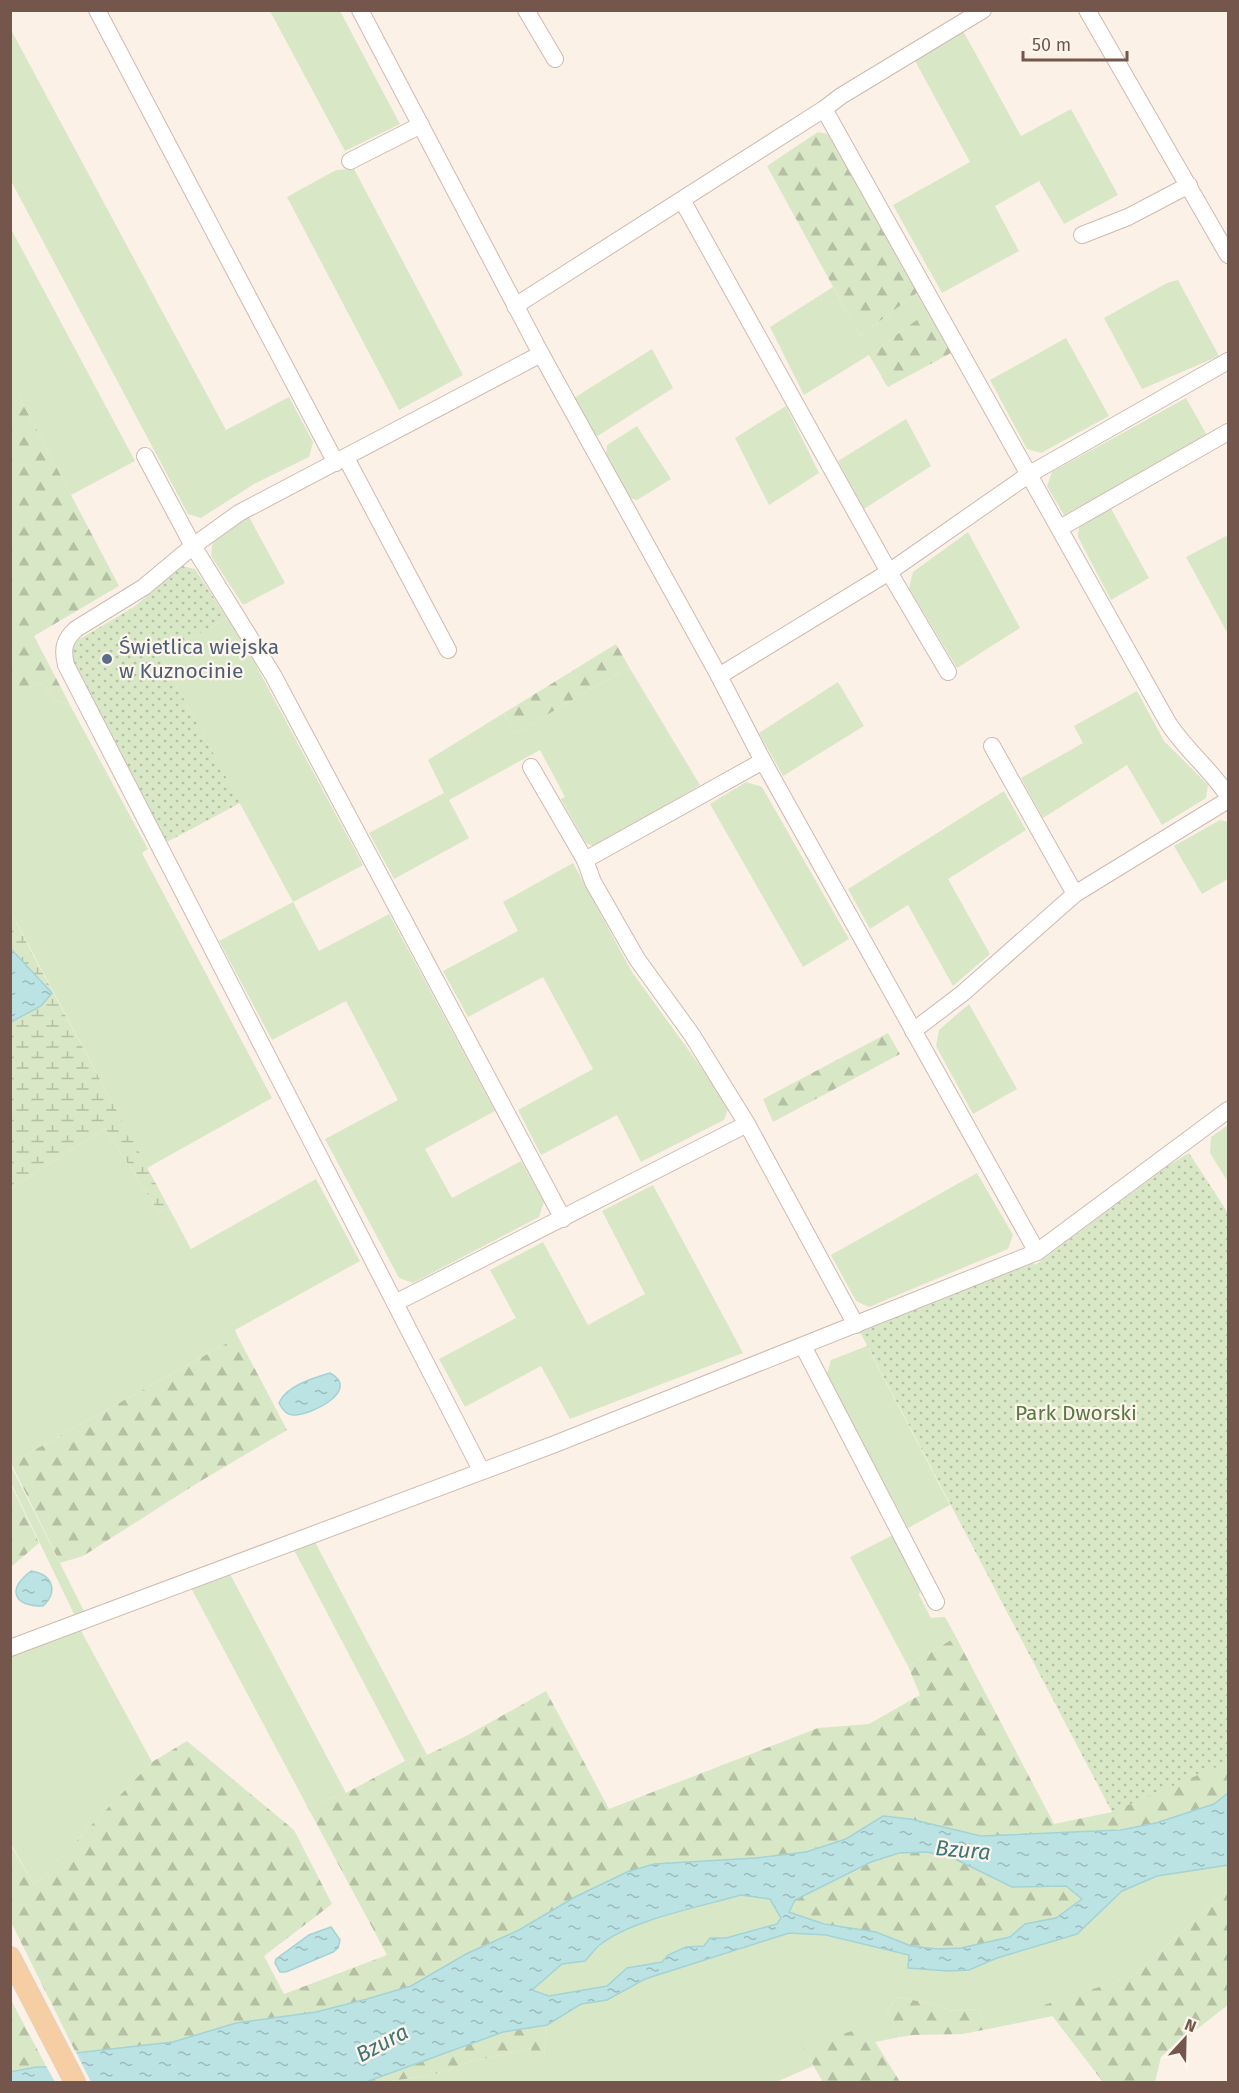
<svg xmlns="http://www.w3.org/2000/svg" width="1239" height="2093" viewBox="0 0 1239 2093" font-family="'Fira Sans',sans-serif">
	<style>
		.green { fill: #d8e8c6 }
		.forest { fill: url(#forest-firs) }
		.wetland { fill: url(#wetland-marsh) }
		.park { fill: url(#park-dots) }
		.water { fill: url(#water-ripples); stroke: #a3d3d5; stroke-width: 1.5; fill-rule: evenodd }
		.pier { fill: #fbf1e7 }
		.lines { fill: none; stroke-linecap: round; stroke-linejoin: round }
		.minor-casing { stroke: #cfbab1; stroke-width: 18 }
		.major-casing { stroke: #d8d0cd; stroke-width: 22 }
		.minor { stroke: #fff; stroke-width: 16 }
		.major { stroke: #f6cea3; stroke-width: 21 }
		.service-dot { fill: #5c6f8a; stroke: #fef6ed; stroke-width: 2 }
		.labels { text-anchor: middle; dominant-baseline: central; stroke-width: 4.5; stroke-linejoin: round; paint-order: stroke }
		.service-label { font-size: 21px; fill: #4e5e75; stroke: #fef6ed; text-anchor: start }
		.park-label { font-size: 21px; fill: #5a7945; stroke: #fef6ed }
		.water-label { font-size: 22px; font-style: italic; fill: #417678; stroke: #fef6ed }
	</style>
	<defs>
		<pattern id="forest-firs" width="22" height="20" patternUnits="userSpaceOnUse" patternTransform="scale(1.5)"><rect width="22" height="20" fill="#d8e8c6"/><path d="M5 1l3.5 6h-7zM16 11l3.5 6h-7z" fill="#b4bfa3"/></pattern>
		<pattern id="wetland-marsh" width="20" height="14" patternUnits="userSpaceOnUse" patternTransform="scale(1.5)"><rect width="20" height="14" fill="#d8e8c6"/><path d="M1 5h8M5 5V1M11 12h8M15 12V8" fill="none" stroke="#b4bfa3"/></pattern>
		<pattern id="park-dots" width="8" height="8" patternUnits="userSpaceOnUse" patternTransform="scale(1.5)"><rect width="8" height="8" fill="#d8e8c6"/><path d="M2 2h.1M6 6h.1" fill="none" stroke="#b4bfa3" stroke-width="1.8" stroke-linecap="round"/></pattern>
		<pattern id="water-ripples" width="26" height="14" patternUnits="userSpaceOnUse" patternTransform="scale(1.5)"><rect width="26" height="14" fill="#bce3e4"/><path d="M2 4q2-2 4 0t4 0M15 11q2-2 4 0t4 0" fill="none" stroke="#9dbbbb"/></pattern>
	</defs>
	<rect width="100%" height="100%" fill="#fbf1e7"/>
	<g class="green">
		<polygon points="270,11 340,11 400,124 345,151"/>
		<polygon points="10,28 226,430 289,397 313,442 309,457 254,484 201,518 188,514 11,181"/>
		<polygon points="962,29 1021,136 1071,109 1118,195 1064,224 1039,181 995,206 1019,251 942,293 893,205 970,162 914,59"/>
		<polygon points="354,169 463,375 399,410 287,197 336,170"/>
		<polygon points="10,227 135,461 71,495 11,381"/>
		<polygon points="1178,280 1219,356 1142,389 1104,318 1167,283"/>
		<polygon points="833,287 860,336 918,292 929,311 869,355 804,395 770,327"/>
		<polygon points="1066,338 1109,416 1041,453 1027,449 990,380"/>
		<polygon points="652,349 673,388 596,437 574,398"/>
		<polygon points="1186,398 1208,437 1064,515 1047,486 1052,472"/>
		<polygon points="786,406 819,473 769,505 735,438"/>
		<polygon points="906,419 931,466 864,509 838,461"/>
		<polygon points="637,426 671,479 637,500 629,498 606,455 607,445"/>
		<polygon points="1109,505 1149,578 1111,600 1078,537 1079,523"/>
		<polygon points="249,517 285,583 243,605 211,556 213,539"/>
		<polygon points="968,532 1020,628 957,668 909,588 913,572"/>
		<polygon points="1228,535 1228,634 1186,557"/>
		<polygon points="227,618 253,660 363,865 293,902 319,951 389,914 495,1111 425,1149 452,1198 521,1161 544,1202 539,1217 413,1283 399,1278 325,1139 398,1100 346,1001 272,1040 219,941 293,902 160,655"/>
		<polygon points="629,667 700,785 596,847 586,843 561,799 565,797 540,750 449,800 469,838 394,879 369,833 444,793 428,760 504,713 516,733"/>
		<polygon points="838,682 864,726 783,776 759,733"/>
		<polygon points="41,683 57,701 70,705 148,849 142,853 272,1098 147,1168 11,912 10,692"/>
		<polygon points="1137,691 1164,741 1208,785 1206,798 1162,825 1127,765 1043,818 1021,778 1083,743 1074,726"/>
		<polygon points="746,782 762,787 849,939 803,967 710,804"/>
		<polygon points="1004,791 1026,830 948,879 990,954 953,986 908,905 870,929 848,889"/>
		<polygon points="1220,820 1228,822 1228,879 1202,894 1174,846"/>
		<polygon points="573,863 632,972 729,1106 724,1120 641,1162 617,1115 541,1155 518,1110 593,1069 543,977 468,1017 443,971 518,931 503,902"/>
		<polygon points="969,1004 1017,1089 973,1114 936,1046 939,1030"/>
		<polygon points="1228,1125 1228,1182 1210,1153 1211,1137"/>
		<polygon points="105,1128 159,1212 169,1208 191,1249 316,1179 360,1261 235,1330 238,1337 11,1463 11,1189"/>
		<polygon points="977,1173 1013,1235 1008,1249 869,1307 856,1301 831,1255"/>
		<polygon points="653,1185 743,1353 570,1419 541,1366 465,1407 439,1359 516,1318 490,1270 543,1242 588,1325 645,1294 602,1211"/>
		<polygon points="867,1346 950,1505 908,1528 827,1374 831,1360"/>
		<polygon points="11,1466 85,1613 75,1616 11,1483"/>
		<polygon points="893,1535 921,1589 919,1595 931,1618 945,1617 956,1637 908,1666 850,1557"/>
		<polygon points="315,1542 427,1755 405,1761 294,1550"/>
		<polygon points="230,1574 346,1793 307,1806 191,1588"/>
		<polygon points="80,1629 152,1762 34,1885 11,1844 10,1656"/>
		<polygon points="1228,1865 1228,1890 1133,1976 1045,2005 1053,2016 988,2029 978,2009 953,2011 928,2003 897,1997 887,2011 900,2037 875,2042 866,2028 803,2046 813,2066 776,2082 384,2082 432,2075 470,2062 531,2048 544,2058 547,2025 581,2003 607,2000 645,1979 789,1933 826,1935 910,1955 908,1968 948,1971 969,1970 997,1958 1077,1934 1122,1891 1157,1876"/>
		<path d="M741 1895 770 1899 781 1918 778 1924 726 1938H710L704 1946 685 1947 668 1955 662 1962 627 1968 607 1986 549 1996 532 1990 562 1964 585 1961C590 1956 595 1948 601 1944 631 1920 703 1906 741 1895Z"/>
	</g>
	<g class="forest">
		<polygon points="818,132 832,135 918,292 860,336 767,166"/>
		<polygon points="929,311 951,353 888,387 869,355"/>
		<polygon points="11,381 119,586 34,636 70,705 57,701 41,683 11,692"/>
		<polygon points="616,644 629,667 516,733 504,713"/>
		<polygon points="888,1033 900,1054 773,1122 763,1099"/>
		<polygon points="238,1337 287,1430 199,1482 83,1556 60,1563 11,1463"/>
		<polygon points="10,1483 39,1543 11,1567 10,1567"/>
		<polygon points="956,1637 1054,1824 1112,1812 1228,1751 1228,1793 1214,1804 1156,1823 1095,1833 981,1836 910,1819 883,1816 846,1839 806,1852 756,1858 689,1862 519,1930 466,1954 411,1986 367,1999 316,2012 236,2023 173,2042 76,2053 11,1922 10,1844 34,1885 152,1762 187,1741 294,1830 332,1904 264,1956 284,1994 387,1955 307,1806 346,1793 405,1761 427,1755 466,1736 546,1691 609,1809 818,1728 869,1724 920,1695 908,1666"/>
		<polygon points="927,1852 954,1858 1012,1887 1066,1886 1082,1899 1056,1918 1025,1924 1010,1937 961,1948 938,1949 911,1946 876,1932 824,1924 789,1912 795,1900 871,1862 899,1853"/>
		<polygon points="1228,1890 1228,2005 1183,2040 1181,2038 1161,2057 1155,2082 1103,2082 1044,2005 1133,1976"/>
		<polygon points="897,1997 928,2003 953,2011 978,2009 988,2029 963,2034 913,2035 900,2037 887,2011"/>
		<polygon points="10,1998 45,2064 46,2067 36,2067 11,2072"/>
		<polygon points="547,2025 544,2058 533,2058 531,2048 470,2062 432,2075 384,2082 366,2082 503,2032"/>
		<polygon points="866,2027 900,2082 823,2082 802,2046"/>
	</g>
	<polygon class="wetland" points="10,907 11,912 32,953 169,1208 159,1212 105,1128 11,1189"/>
	<g class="park">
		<polygon points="182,566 195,569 227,618 160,655 240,803 167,842 69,657 73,643 134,607"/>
		<polygon points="1189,1153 1228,1213 1228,1762 1112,1812 860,1332 1032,1261 1035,1265 1168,1166"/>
	</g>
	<g class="water">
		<polygon points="10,948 52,993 41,1006 11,1022"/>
		<path d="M330 1373C362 1390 310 1416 293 1415 286 1415 282 1409 279 1403 286 1386 313 1378 330 1373Z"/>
		<path d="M31 1571C52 1574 59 1591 43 1606 14 1606 6 1590 31 1571Z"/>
		<path d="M1228 1793V1865L1157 1876 1122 1891 1077 1934 997 1958 969 1970 948 1971 908 1968 909 1955 826 1935 789 1933 645 1979 607 2000 581 2004 547 2025 503 2032 366 2082H11L10 2072 36 2067H46L76 2053 173 2042 236 2023 316 2012 367 1999 411 1986 466 1954 519 1930 575 1897 627 1872 654 1864 756 1858 806 1852 846 1839 883 1816 910 1819 981 1836 1120 1830 1156 1823 1214 1804ZM927 1852 953 1858 1012 1887 1066 1886 1082 1899 1056 1918 1025 1924 1010 1937 961 1948 938 1949 911 1946 876 1932 824 1924 789 1912 795 1900 871 1862 899 1853ZM741 1895 770 1899 781 1918 777 1924 726 1938H710L704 1946 686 1947 668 1955 662 1962 627 1968 607 1986 549 1996 532 1990 562 1964 585 1961C590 1956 595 1948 601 1944 631 1920 703 1906 741 1895Z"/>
		<polygon points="331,1927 340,1940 338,1948 333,1952 286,1972 280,1972 275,1963 276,1959 309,1935"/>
	</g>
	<polygon class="pier" points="75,2050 91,2082 55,2082 45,2064"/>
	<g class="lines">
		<defs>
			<g id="minor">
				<polyline points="97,10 336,463"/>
				<polyline points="360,10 541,354 719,676 763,761 1037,1252"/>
				<polyline points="526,10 555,59"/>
				<polyline points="1087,10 1228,255"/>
				<polyline points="824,109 841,96 983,10"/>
				<polyline points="350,161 421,125"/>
				<polyline points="682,200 889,572 948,672"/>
				<polyline points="1082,235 1128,217 1189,185"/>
				<path d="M515 306 824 109 1167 721C1184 749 1211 769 1228 796"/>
				<polyline points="541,354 239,513 193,546 273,675 563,1219"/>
				<path d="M145 456 193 546 144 587 76 629C64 640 62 649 66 665L481 1470"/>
				<polyline points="346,458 448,650"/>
				<polyline points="1060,528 1228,432"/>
				<polyline points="719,676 889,572 1028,475 1228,361"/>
				<polyline points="992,746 1075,894"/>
				<polyline points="763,761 585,860 593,882 637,959 692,1035 747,1124 856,1325"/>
				<polyline points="531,767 585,860"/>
				<polyline points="913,1031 963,993 1075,894 1228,800"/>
				<polyline points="395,1303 747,1124"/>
				<polyline points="803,1346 936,1602"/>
				<polyline points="10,1648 555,1444 1037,1252 1228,1110"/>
			</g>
			<polyline id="major" points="10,1957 75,2082"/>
		</defs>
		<use href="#minor" class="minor-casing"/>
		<use href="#major" class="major-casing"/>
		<use href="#minor" class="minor"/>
		<use href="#major" class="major"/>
	</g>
	<circle class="service-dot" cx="107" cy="659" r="6"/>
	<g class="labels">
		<g class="service-label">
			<text x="119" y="647">Świetlica wiejska<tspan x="119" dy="24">w Kuznocinie</tspan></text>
		</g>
		<g class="park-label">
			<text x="1076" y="1413">Park Dworski</text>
		</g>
		<g class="water-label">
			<text transform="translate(963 1850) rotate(5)">Bzura</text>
			<text transform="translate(382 2043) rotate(-28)">Bzura</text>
		</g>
	</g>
	<rect width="1239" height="2093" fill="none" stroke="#74564d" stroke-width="24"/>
	<g transform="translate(1185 2039) rotate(22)" stroke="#fef6ed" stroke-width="4.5" paint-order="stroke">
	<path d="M0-4.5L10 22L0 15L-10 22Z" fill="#74564d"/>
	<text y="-9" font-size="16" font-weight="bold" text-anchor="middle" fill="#74564d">N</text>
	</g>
	<path d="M1023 51v9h104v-9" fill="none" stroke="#74564d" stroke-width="3"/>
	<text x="1032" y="51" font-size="18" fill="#74564d" stroke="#fef6ed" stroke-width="4.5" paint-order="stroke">50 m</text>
</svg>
